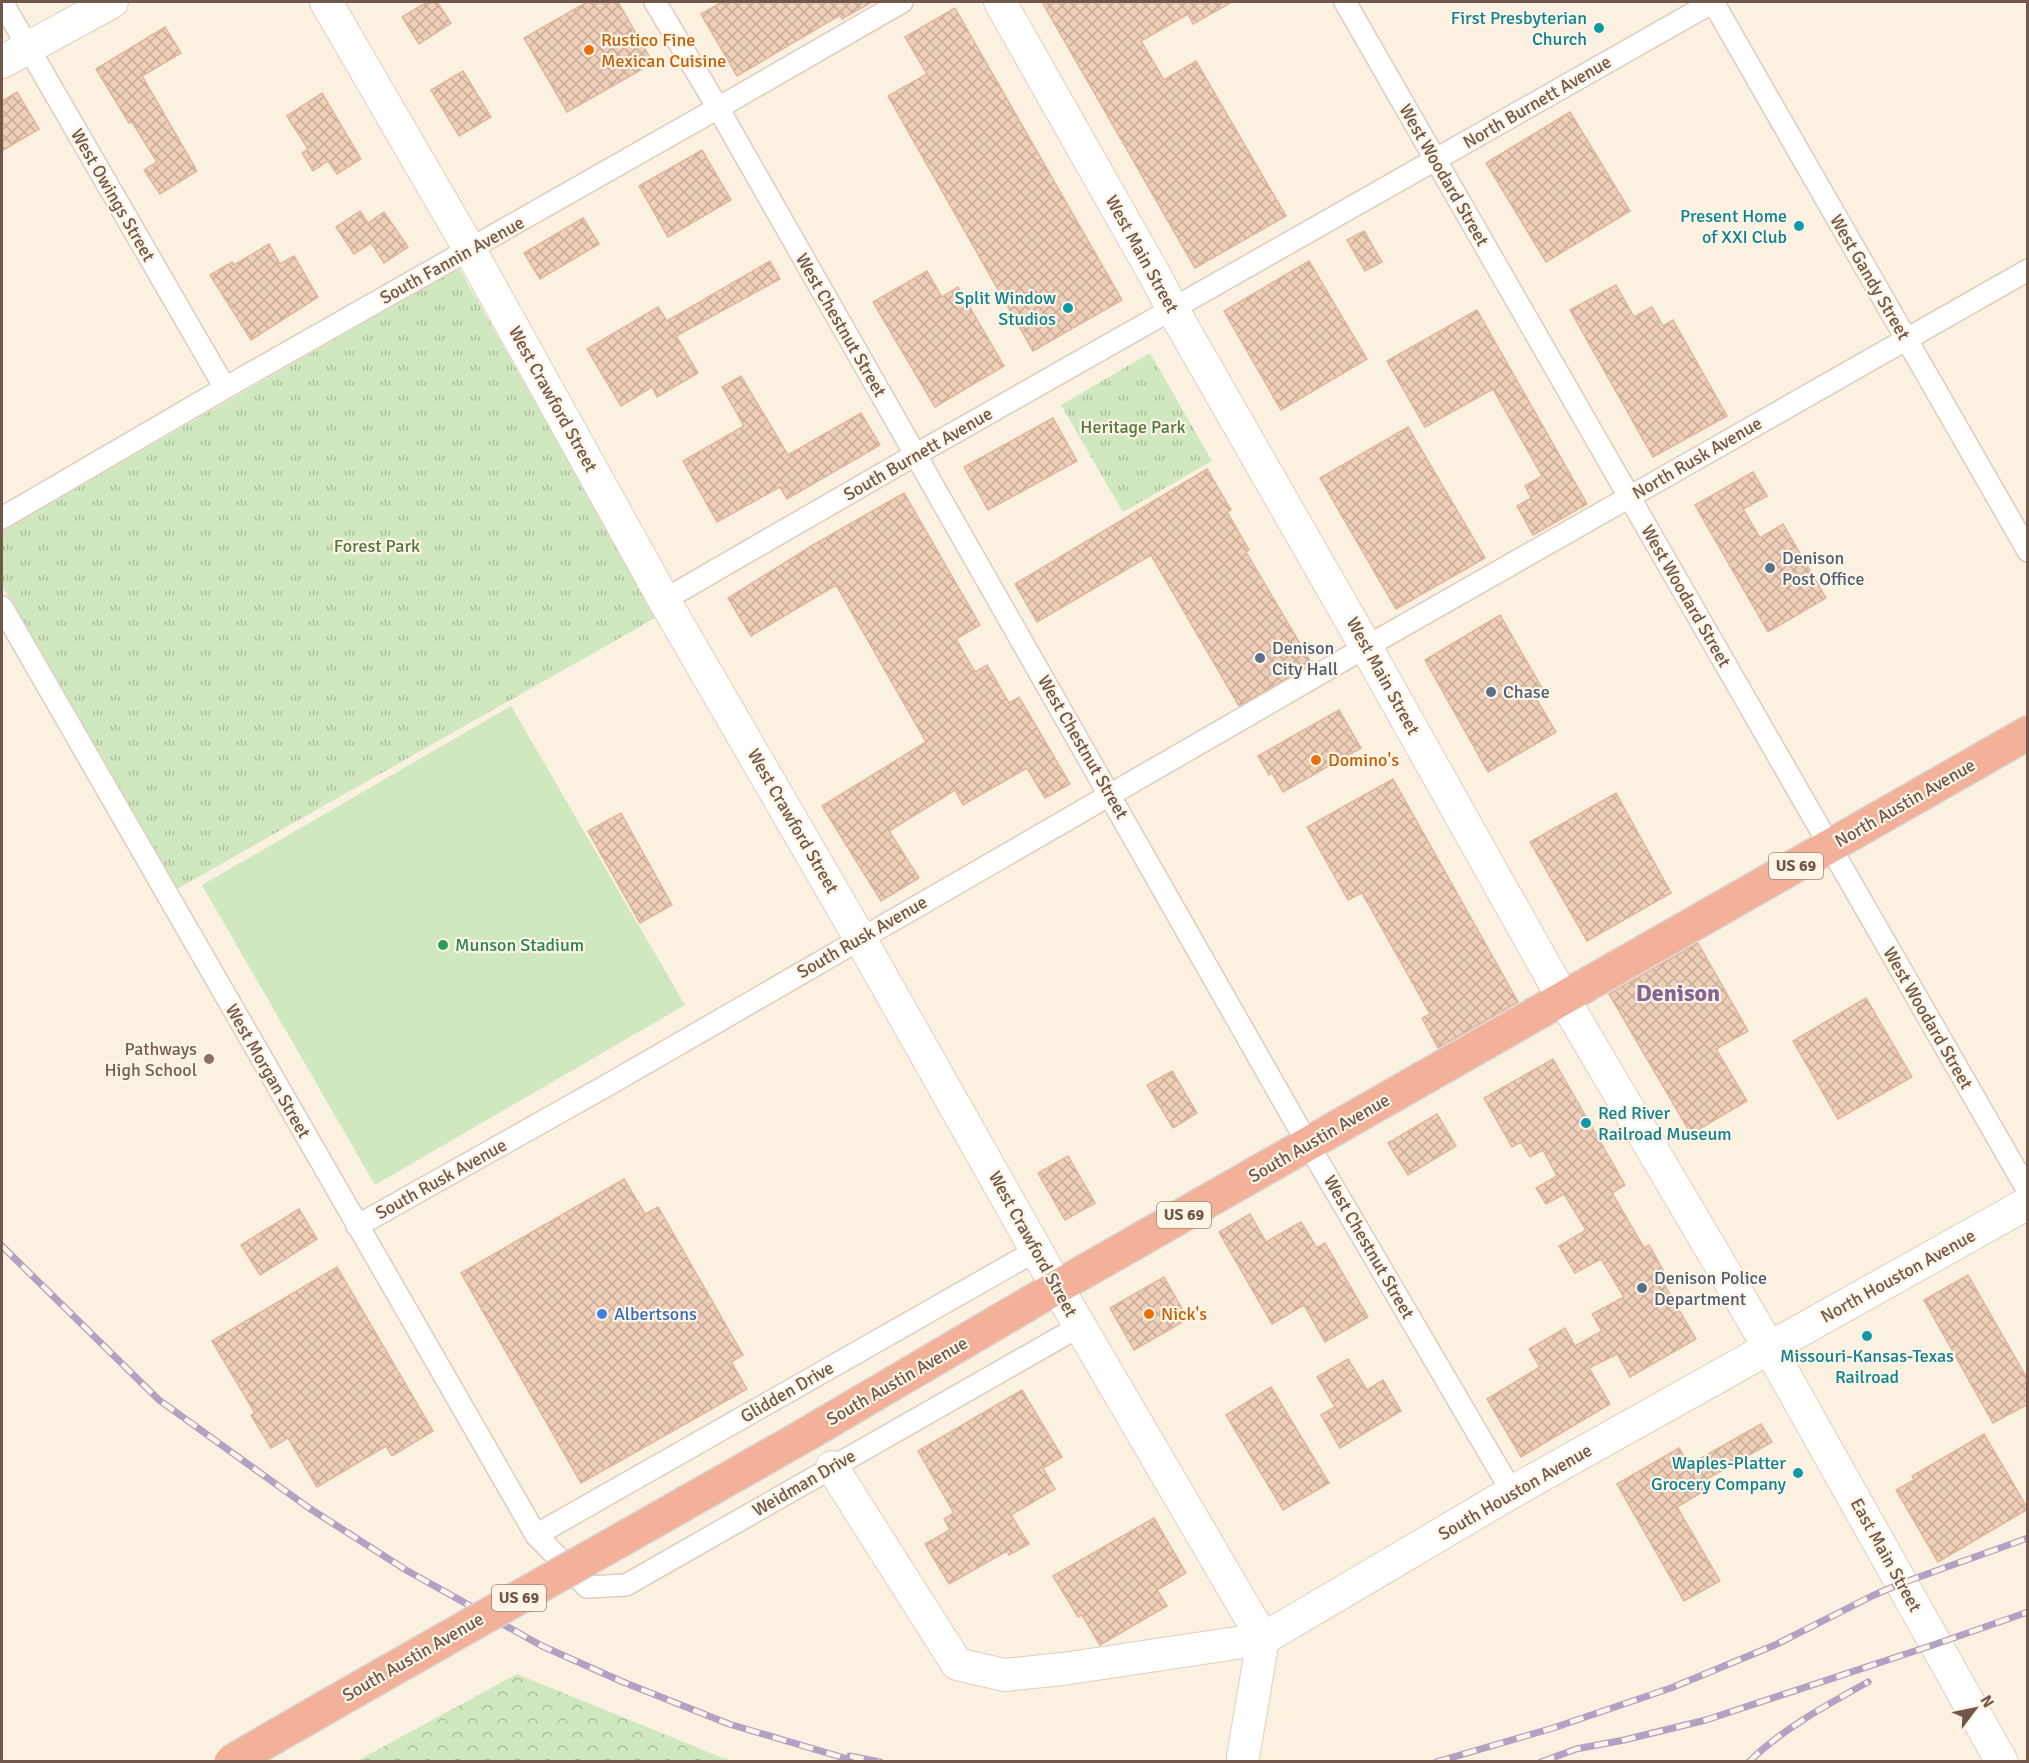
<svg xmlns="http://www.w3.org/2000/svg" width="2029" height="1763" viewBox="0 0 2029 1763" font-family="Signika,sans-serif">
	<style>
		.green { fill: #d0e8c0 }
		.forest { fill: url(#forest-crowns) }
		.park { fill: url(#park-tufts) }
		.building { fill: url(#building-cross-hatch); stroke: #e1b69b; stroke-width: 1.5 }
		.lines { fill: none; stroke-linecap: round; stroke-linejoin: round }
		.street-casing { stroke: #dfcdbd; stroke-width: 24 }
		.secondary-casing { stroke: #e3cebb; stroke-width: 34 }
		.highway-casing { stroke: #dad3d0; stroke-width: 36 }
		.street { stroke: #fff; stroke-width: 21 }
		.secondary { stroke: #fff; stroke-width: 32 }
		.highway { stroke: #f4b199; stroke-width: 33 }
		.rail-casing { stroke: #b3a1c3; stroke-width: 7 }
		.rail { stroke: #fef5e7; stroke-width: 4.5; stroke-dasharray: 14; stroke-linecap: butt }
		.highway-bridge-casing { stroke: #dad3d0; stroke-width: 36; stroke-linecap: butt }
		.highway-bridge { stroke: #f4b199; stroke-width: 33 }
		.culture-dot { fill: #0f9aa8; stroke: #fef5e7; stroke-width: 2 }
		.food-dot { fill: #e8710a; stroke: #fef5e7; stroke-width: 2 }
		.service-dot { fill: #5c6f8a; stroke: #fef5e7; stroke-width: 2 }
		.leisure-dot { fill: #2e9e5b; stroke: #fef5e7; stroke-width: 2 }
		.education-dot { fill: #8d6e63; stroke: #fef5e7; stroke-width: 2 }
		.shop-dot { fill: #3f7fe0; stroke: #fef5e7; stroke-width: 2 }
		.labels { text-anchor: middle; dominant-baseline: central; stroke-width: 4.5; stroke-linejoin: round; paint-order: stroke }
		.shield { fill: #fef5e7; stroke: #9b8678; stroke-width: 1.5 }
		.shield-label { font-size: 16px; font-weight: bold; fill: #715749 }
		.culture-label { font-size: 18px; fill: #0d838f; stroke: #fef5e7; text-anchor: end }
		.food-label { font-size: 18px; fill: #c56008; stroke: #fef5e7; text-anchor: start }
		.street-label { font-size: 18px; fill: #715749; stroke: #fef5e7 }
		.park-label { font-size: 18px; fill: #517742; stroke: #fef5e7 }
		.service-label { font-size: 18px; fill: #4e5e75; stroke: #fef5e7; text-anchor: start }
		.leisure-label { font-size: 18px; fill: #27864d; stroke: #fef5e7; text-anchor: start }
		.education-label { font-size: 18px; fill: #785e54; stroke: #fef5e7; text-anchor: end }
		.shop-label { font-size: 18px; fill: #366cbe; stroke: #fef5e7; text-anchor: start }
		.district-label { font-size: 24px; font-weight: bold; fill: #846594; stroke: #fef5e7 }
	</style>
	<defs>
		<pattern id="forest-crowns" width="20" height="18" patternUnits="userSpaceOnUse" patternTransform="scale(1.5)"><rect width="20" height="18" fill="#d0e8c0"/><path d="M2 6a3 3 0 1 1 6 0M12 15a3 3 0 1 1 6 0" fill="none" stroke="#adbf9e"/></pattern>
		<pattern id="park-tufts" width="24" height="20" patternUnits="userSpaceOnUse" patternTransform="scale(1.5)"><rect width="24" height="20" fill="#d0e8c0"/><path d="M3 7l-1-3M5 7V3M7 7l1-3M15 17l-1-3M17 17v-4M19 17l1-3" fill="none" stroke="#adbf9e"/></pattern>
		<pattern id="building-cross-hatch" width="8" height="8" patternUnits="userSpaceOnUse" patternTransform="scale(1.5)"><rect width="8" height="8" fill="#efcfba"/><path d="M0 0l8 8M0 8l8-8" fill="none" stroke="#c6ab99"/></pattern>
	</defs>
	<rect width="100%" height="100%" fill="#fbf1e1"/>
	<polygon class="green" points="511,706 685,1005 375,1185 202,885"/>
	<polygon class="forest" points="517,1674 730,1761 357,1761"/>
	<g class="park">
		<polygon points="459,268 657,617 177,889 2,586 2,531"/>
		<polygon points="1150,353 1212,461 1123,512 1061,405"/>
	</g>
	<g class="building">
		<polygon points="427,2 437,2 451,23 419,44 402,17"/>
		<polygon points="587,2 618,2 653,63 567,112 524,38"/>
		<polygon points="722,2 872,2 842,19 840,15 737,76 701,14"/>
		<polygon points="1042,2 1232,2 1193,24 1188,14 1141,41 1164,80 1196,61 1286,216 1195,268"/>
		<polygon points="955,8 1122,300 1033,351 888,96 927,74 905,37"/>
		<polygon points="165,27 181,53 142,76 197,171 160,194 144,170 157,162 132,122 129,123 96,69"/>
		<polygon points="463,71 491,117 459,136 431,90"/>
		<polygon points="17,92 39,129 2,151 2,101"/>
		<polygon points="322,93 361,159 337,174 328,161 313,171 302,153 308,149 287,116"/>
		<polygon points="1570,112 1630,211 1546,262 1486,163"/>
		<polygon points="702,150 731,200 668,237 639,186"/>
		<polygon points="360,211 368,223 384,212 408,247 384,263 371,243 354,254 336,227"/>
		<polygon points="583,218 599,244 540,279 524,253"/>
		<polygon points="1364,231 1382,262 1365,271 1347,240"/>
		<polygon points="269,244 280,264 294,256 318,297 251,340 210,275 232,262 234,265"/>
		<polygon points="770,261 780,279 676,336 698,373 657,397 652,387 621,406 587,349 658,307 667,321"/>
		<polygon points="1309,261 1367,359 1281,410 1224,311"/>
		<polygon points="927,271 942,297 958,287 1004,366 935,407 873,302"/>
		<polygon points="1616,285 1634,317 1652,307 1663,326 1673,320 1727,416 1653,457 1570,310"/>
		<polygon points="1477,310 1587,504 1533,535 1517,506 1531,498 1525,486 1542,476 1493,389 1425,427 1387,361"/>
		<polygon points="741,376 788,455 861,413 880,445 787,499 780,487 717,522 683,461 744,426 722,387"/>
		<polygon points="1053,418 1077,461 988,510 964,467"/>
		<polygon points="1408,427 1485,558 1396,609 1320,478"/>
		<polygon points="1207,469 1231,510 1227,512 1249,550 1246,552 1312,664 1239,706 1151,555 1037,622 1015,584"/>
		<polygon points="1753,472 1767,496 1743,509 1760,538 1783,524 1826,598 1768,632 1695,505"/>
		<polygon points="904,493 980,625 956,639 975,672 987,665 1009,703 1019,697 1070,784 1045,798 1027,768 963,805 955,790 889,831 919,878 881,901 822,806 926,742 836,585 751,636 728,598 813,545"/>
		<polygon points="1500,615 1543,690 1534,695 1556,732 1488,772 1425,660"/>
		<polygon points="1339,710 1361,748 1283,792 1272,773 1269,775 1258,756"/>
		<polygon points="1393,779 1518,1002 1438,1048 1422,1018 1430,1014 1362,893 1348,900 1307,827"/>
		<polygon points="1616,793 1671,893 1587,941 1530,842"/>
		<polygon points="621,813 672,905 640,923 588,831"/>
		<polygon points="1698,943 1748,1031 1716,1049 1747,1101 1691,1134 1609,994"/>
		<polygon points="1866,998 1912,1077 1838,1119 1793,1041"/>
		<polygon points="1553,1059 1625,1185 1612,1193 1644,1248 1649,1245 1667,1277 1661,1279 1696,1339 1630,1377 1617,1354 1589,1368 1610,1404 1521,1457 1487,1399 1540,1367 1529,1349 1565,1328 1575,1346 1602,1331 1592,1314 1624,1297 1601,1259 1575,1273 1559,1246 1586,1230 1564,1194 1546,1204 1536,1188 1557,1176 1543,1150 1530,1157 1521,1142 1512,1147 1484,1098"/>
		<polygon points="1172,1071 1197,1113 1173,1128 1147,1085"/>
		<polygon points="1437,1114 1456,1146 1408,1175 1388,1143"/>
		<polygon points="1068,1156 1095,1203 1065,1220 1038,1173"/>
		<polygon points="624,1179 645,1214 658,1207 743,1355 731,1362 747,1389 581,1483 461,1273"/>
		<polygon points="299,1209 317,1239 260,1275 241,1245"/>
		<polygon points="1250,1214 1266,1242 1301,1222 1317,1248 1325,1243 1368,1317 1325,1342 1304,1305 1272,1324 1219,1232"/>
		<polygon points="337,1267 433,1431 392,1456 386,1446 317,1487 288,1438 271,1448 251,1415 255,1413 212,1341"/>
		<polygon points="1968,1275 2028,1380 2028,1404 1993,1423 1924,1300"/>
		<polygon points="1164,1277 1188,1319 1134,1350 1110,1308"/>
		<polygon points="1348,1359 1367,1390 1383,1380 1401,1411 1340,1448 1321,1415 1335,1407 1317,1377"/>
		<polygon points="1271,1387 1329,1483 1283,1510 1226,1415"/>
		<polygon points="1022,1390 1062,1457 1043,1468 1055,1489 1011,1515 1029,1544 1009,1555 1007,1551 949,1584 925,1544 950,1530 944,1519 954,1513 918,1451"/>
		<polygon points="1761,1424 1772,1442 1705,1480 1709,1488 1677,1507 1720,1581 1684,1601 1617,1484 1679,1448 1689,1465"/>
		<polygon points="1984,1434 2028,1509 1938,1562 1896,1490 1914,1480 1912,1476"/>
		<polygon points="1154,1518 1186,1573 1157,1590 1167,1606 1100,1645 1082,1615 1078,1617 1053,1576"/>
	</g>
	<g class="lines">
		<defs>
			<g id="street">
				<polyline points="2,2 225,388"/>
				<polyline points="655,2 718,108 1308,1144 1512,1492"/>
				<polyline points="1345,2 2028,1191"/>
				<polyline points="1713,2 2028,551"/>
				<polyline points="2,518 225,388 718,108 902,2"/>
				<polyline points="664,600 915,455 1713,2"/>
				<polyline points="2,607 536,1535 587,1587 626,1585 1080,1326"/>
				<polyline points="357,1226 606,1086 1366,647 2028,270"/>
				<polyline points="536,1535 1037,1250"/>
			</g>
			<g id="secondary">
				<polyline points="326,2 470,250 664,600 860,938 1057,1287 1263,1639"/>
				<polyline points="1000,2 1157,279 1173,310 1366,647 1563,998 1770,1349 2002,1762"/>
				<polyline points="2,62 112,2"/>
				<polyline points="832,1467 957,1664 1004,1675 1063,1669 1263,1639 1512,1492 2028,1203"/>
				<polyline points="1243,1757 1263,1639"/>
			</g>
			<polyline id="highway" points="807,1434 1057,1287 2028,733"/>
		</defs>
		<use href="#street" class="street-casing"/>
		<use href="#secondary" class="secondary-casing"/>
		<use href="#highway" class="highway-casing"/>
		<use href="#street" class="street"/>
		<use href="#secondary" class="secondary"/>
		<use href="#highway" class="highway"/>
		<defs>
			<g id="rail">
				<polyline points="2,1246 159,1400 309,1508 406,1570 542,1646 623,1682 729,1724 858,1762"/>
				<polyline points="850,1756 880,1762"/>
				<polyline points="1436,1762 1553,1728 1671,1688 1775,1645 1872,1596 1902,1583 2028,1538"/>
				<polyline points="1541,1762 1576,1749 1624,1740 1706,1720 1936,1644 2028,1612"/>
				<path d="M1749 1762C1779 1731 1830 1703 1868 1682"/>
			</g>
		</defs>
		<use href="#rail" class="rail-casing"/>
		<use href="#rail" class="rail"/>
		<defs>
			<path id="highway-bridge" d="M231 1762C422 1651 615 1544 807 1434"/>
		</defs>
		<use href="#highway-bridge" class="highway-bridge-casing"/>
		<use href="#highway-bridge" class="highway-bridge"/>
	</g>
	<g class="culture-dot">
		<circle cx="1599" cy="28" r="6"/>
		<circle cx="1799" cy="226" r="6"/>
		<circle cx="1068" cy="308" r="6"/>
		<circle cx="1586" cy="1123" r="6"/>
		<circle cx="1867" cy="1336" r="6"/>
		<circle cx="1798" cy="1473" r="6"/>
	</g>
	<g class="food-dot">
		<circle cx="589" cy="50" r="6"/>
		<circle cx="1316" cy="760" r="6"/>
		<circle cx="1149" cy="1314" r="6"/>
	</g>
	<g class="service-dot">
		<circle cx="1770" cy="568" r="6"/>
		<circle cx="1260" cy="658" r="6"/>
		<circle cx="1491" cy="692" r="6"/>
		<circle cx="1642" cy="1288" r="6"/>
	</g>
	<circle class="leisure-dot" cx="443" cy="945" r="6"/>
	<circle class="education-dot" cx="209" cy="1059" r="6"/>
	<circle class="shop-dot" cx="602" cy="1314" r="6"/>
	<g class="labels">
		<g class="shield">
			<rect x="1769" y="853" width="54" height="26" rx="4.5"/>
			<rect x="1157" y="1202" width="54" height="26" rx="4.5"/>
			<rect x="492" y="1585" width="54" height="26" rx="4.5"/>
		</g>
		<g class="shield-label">
			<text x="1796" y="866">US 69</text>
			<text x="1184" y="1215">US 69</text>
			<text x="519" y="1598">US 69</text>
		</g>
		<g class="culture-label">
			<text x="1587" y="18">First Presbyterian<tspan x="1587" dy="21">Church</tspan></text>
			<text x="1787" y="216">Present Home<tspan x="1787" dy="21">of XXI Club</tspan></text>
			<text x="1056" y="298">Split Window<tspan x="1056" dy="21">Studios</tspan></text>
			<text x="1598" y="1113" text-anchor="start">Red River<tspan x="1598" dy="21">Railroad Museum</tspan></text>
			<text x="1867" y="1356" text-anchor="middle">Missouri-Kansas-Texas<tspan x="1867" dy="21">Railroad</tspan></text>
			<text x="1786" y="1463">Waples-Platter<tspan x="1786" dy="21">Grocery Company</tspan></text>
		</g>
		<g class="food-label">
			<text x="601" y="40">Rustico Fine<tspan x="601" dy="21">Mexican Cuisine</tspan></text>
			<text x="1328" y="760">Domino's</text>
			<text x="1161" y="1314">Nick's</text>
		</g>
		<g class="street-label">
			<text transform="translate(1537 102) rotate(-30)">North Burnett Avenue</text>
			<text transform="translate(1444 175) rotate(60)">West Woodard Street</text>
			<text transform="translate(113 195) rotate(60)">West Owings Street</text>
			<text transform="translate(1142 254) rotate(61)">West Main Street</text>
			<text transform="translate(452 260) rotate(-29)">South Fannin Avenue</text>
			<text transform="translate(1870 277) rotate(60)">West Gandy Street</text>
			<text transform="translate(841 325) rotate(60)">West Chestnut Street</text>
			<text transform="translate(553 399) rotate(61)">West Crawford Street</text>
			<text transform="translate(918 454) rotate(-30)">South Burnett Avenue</text>
			<text transform="translate(1697 458) rotate(-30)">North Rusk Avenue</text>
			<text transform="translate(1686 596) rotate(60)">West Woodard Street</text>
			<text transform="translate(1383 676) rotate(61)">West Main Street</text>
			<text transform="translate(1083 747) rotate(60)">West Chestnut Street</text>
			<text transform="translate(1905 803) rotate(-30)">North Austin Avenue</text>
			<text transform="translate(793 821) rotate(60)">West Crawford Street</text>
			<text transform="translate(862 937) rotate(-30)">South Rusk Avenue</text>
			<text transform="translate(1928 1018) rotate(60)">West Woodard Street</text>
			<text transform="translate(268 1071) rotate(60)">West Morgan Street</text>
			<text transform="translate(1319 1138) rotate(-30)">South Austin Avenue</text>
			<text transform="translate(441 1179) rotate(-29)">South Rusk Avenue</text>
			<text transform="translate(1033 1244) rotate(61)">West Crawford Street</text>
			<text transform="translate(1369 1247) rotate(60)">West Chestnut Street</text>
			<text transform="translate(1898 1276) rotate(-29)">North Houston Avenue</text>
			<text transform="translate(897 1381) rotate(-30)">South Austin Avenue</text>
			<text transform="translate(787 1392) rotate(-30)">Glidden Drive</text>
			<text transform="translate(804 1483) rotate(-30)">Weidman Drive</text>
			<text transform="translate(1515 1492) rotate(-30)">South Houston Avenue</text>
			<text transform="translate(1886 1555) rotate(61)">East Main Street</text>
			<text transform="translate(413 1657) rotate(-30)">South Austin Avenue</text>
		</g>
		<g class="park-label">
			<text x="1133" y="427">Heritage Park</text>
			<text x="377" y="546">Forest Park</text>
		</g>
		<g class="service-label">
			<text x="1782" y="558">Denison<tspan x="1782" dy="21">Post Office</tspan></text>
			<text x="1272" y="648">Denison<tspan x="1272" dy="21">City Hall</tspan></text>
			<text x="1503" y="692">Chase</text>
			<text x="1654" y="1278">Denison Police<tspan x="1654" dy="21">Department</tspan></text>
		</g>
		<g class="leisure-label">
			<text x="455" y="945">Munson Stadium</text>
		</g>
		<g class="education-label">
			<text x="197" y="1049">Pathways<tspan x="197" dy="21">High School</tspan></text>
		</g>
		<g class="shop-label">
			<text x="614" y="1314">Albertsons</text>
		</g>
		<g class="district-label">
			<text x="1678" y="993">Denison</text>
		</g>
	</g>
	<rect width="2029" height="1763" fill="none" stroke="#715749" stroke-width="6"/>
	<g transform="translate(1975 1709) rotate(58)" stroke="#fef5e7" stroke-width="4.5" paint-order="stroke">
	<path d="M0-4.5L10 22L0 15L-10 22Z" fill="#715749"/>
	<text y="-9" font-size="16" font-weight="bold" text-anchor="middle" fill="#715749">N</text>
	</g>
</svg>
